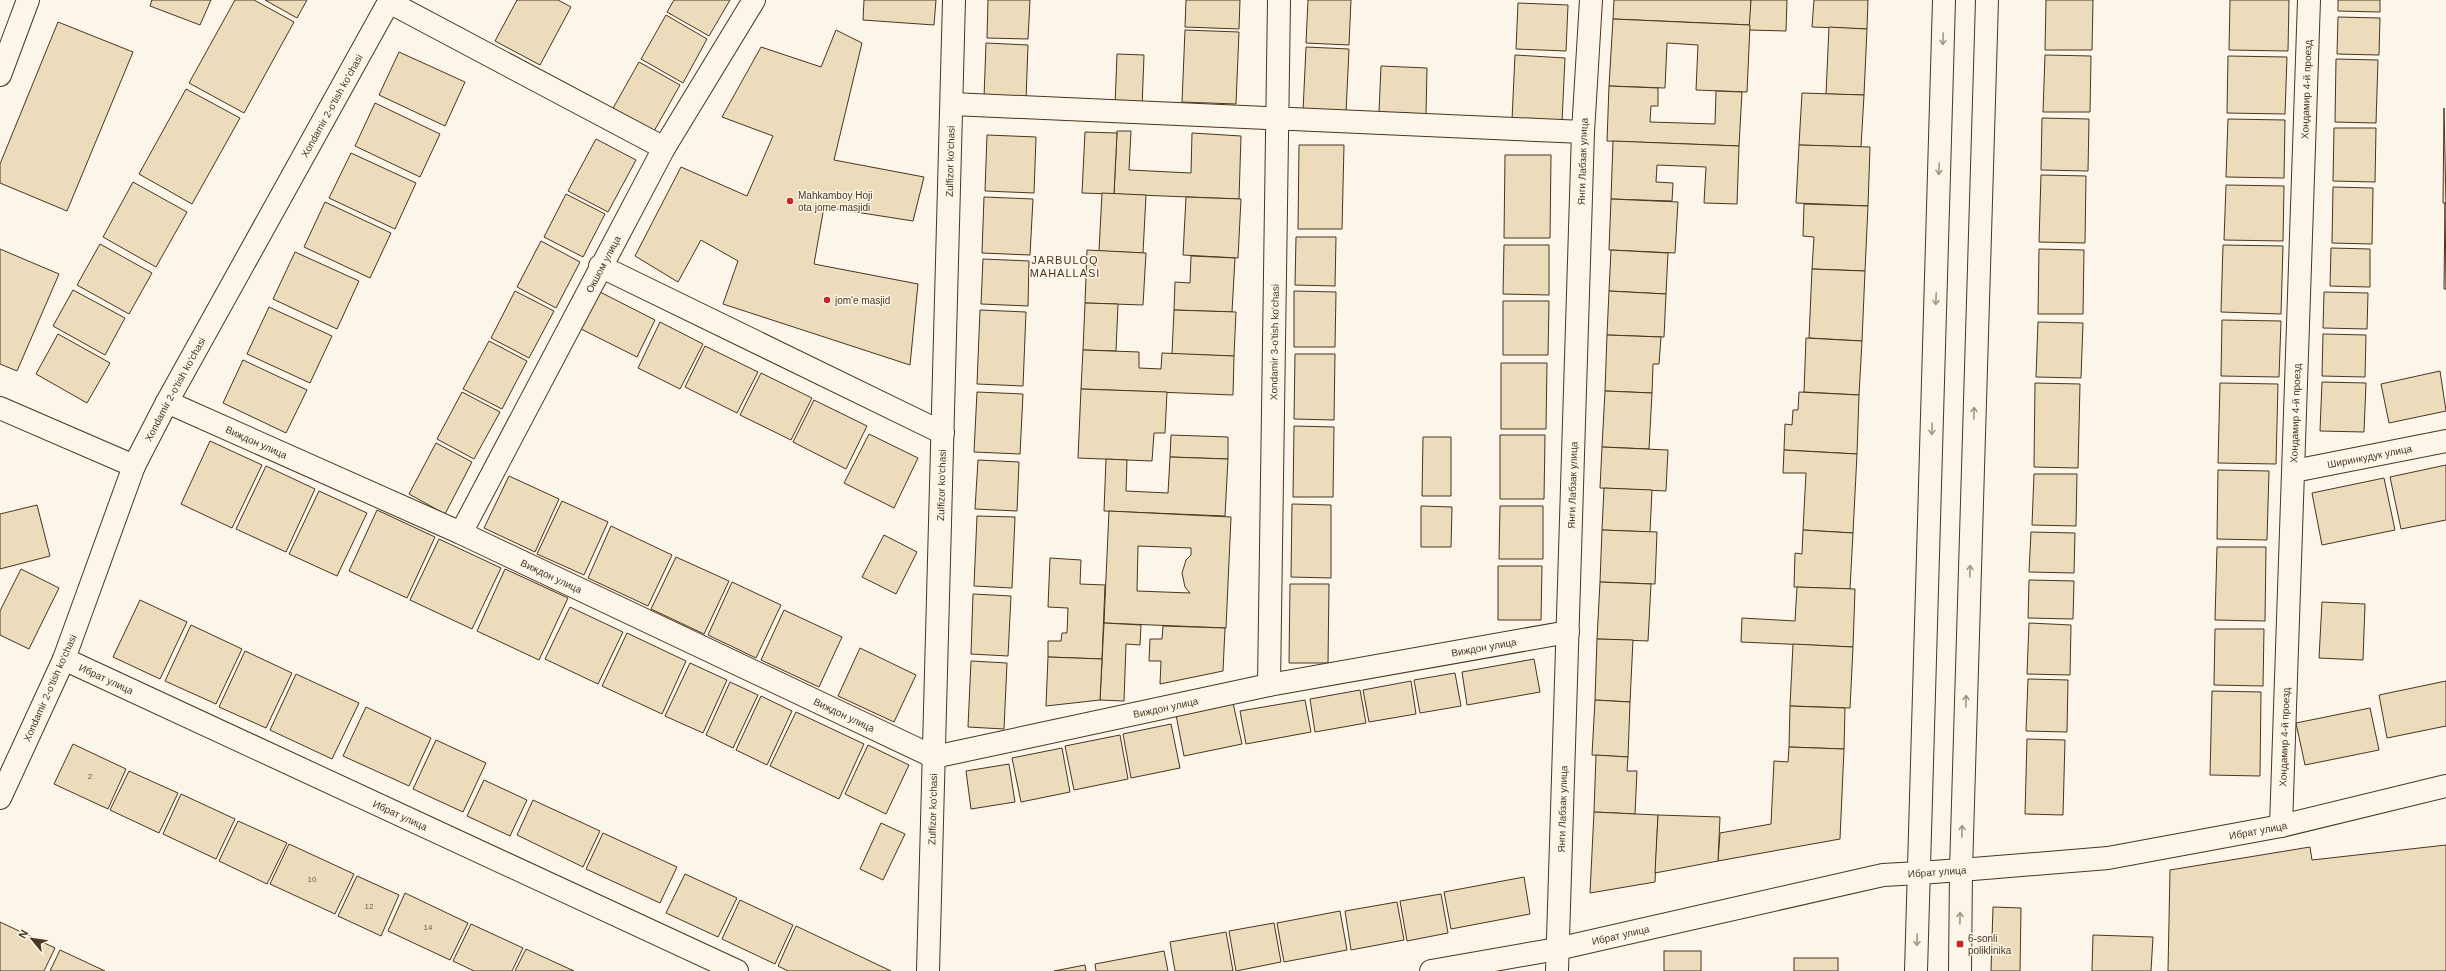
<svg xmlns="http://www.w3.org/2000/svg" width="2446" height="971" viewBox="0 0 2446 971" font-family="Helvetica,sans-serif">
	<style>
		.building { fill: #ecdcbc; stroke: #4a3520; fill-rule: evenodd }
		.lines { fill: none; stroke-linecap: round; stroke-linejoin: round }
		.minor-casing { stroke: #4a3520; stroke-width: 24 }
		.tertiary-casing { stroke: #4a3520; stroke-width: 24 }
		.secondary-casing { stroke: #4a3520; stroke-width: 24 }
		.minor { stroke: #fbf6e9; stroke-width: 22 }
		.tertiary { stroke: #fbf6e9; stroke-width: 22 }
		.secondary { stroke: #fbf6e9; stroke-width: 22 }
		.oneway { stroke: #a29684 }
		.poi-dot { fill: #c62828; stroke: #fbf6e9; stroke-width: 1.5 }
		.labels { text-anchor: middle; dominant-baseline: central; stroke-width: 3; stroke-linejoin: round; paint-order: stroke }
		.number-label { font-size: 8px; fill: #725f47 }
		.street-label { font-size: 10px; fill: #4a3520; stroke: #fbf6e9 }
		.poi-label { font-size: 10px; fill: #4a3520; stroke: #fbf6e9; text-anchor: start }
		.neighbourhood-label { font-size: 11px; letter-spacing: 1px; fill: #4a3520; stroke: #fbf6e9 }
	</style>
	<rect width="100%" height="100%" fill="#fbf6e9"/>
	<g class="building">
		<polygon points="152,0 211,0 200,25 150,6"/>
		<polygon points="235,0 254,0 294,22 244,113 189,83"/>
		<polygon points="265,0 307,0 297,18"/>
		<polygon points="517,0 558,0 571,7 540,65 495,41"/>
		<polygon points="674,0 730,0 709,36 667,12"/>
		<polygon points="864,0 936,0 934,25 863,20"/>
		<polygon points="988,0 1030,0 1028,39 987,38"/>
		<polygon points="1186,0 1240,0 1239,29 1185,27"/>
		<polygon points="1308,0 1351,0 1349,45 1306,43"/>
		<polygon points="1614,0 1751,0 1750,25 1613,19"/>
		<polygon points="1751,0 1787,0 1786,31 1749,30"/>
		<polygon points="1814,0 1868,0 1867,29 1812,27"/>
		<polygon points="2046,0 2093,0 2092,50 2045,50"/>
		<polygon points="2230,0 2289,0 2288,51 2229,50"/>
		<polygon points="2338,0 2380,0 2380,12 2338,11"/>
		<polygon points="1518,3 1568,5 1566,51 1516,49"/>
		<polygon points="666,15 707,39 683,83 641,59"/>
		<polygon points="2338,17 2380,18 2379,55 2337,54"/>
		<polygon points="1613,19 1750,25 1747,92 1696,90 1698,45 1667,43 1665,88 1609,86"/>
		<polygon points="58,22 133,52 67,211 0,183 0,164"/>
		<polygon points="1829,27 1867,29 1864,95 1826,94"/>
		<polygon points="836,30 862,43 834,160 924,177 913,221 824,207 814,264 918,284 910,365 723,304 738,261 701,240 678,282 635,256 681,167 747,196 773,136 722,117 761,47 821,67"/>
		<polygon points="1185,30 1239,32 1236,104 1182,102"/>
		<polygon points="986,43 1028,45 1026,100 984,98"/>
		<polygon points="1306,47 1349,49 1346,113 1303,111"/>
		<polygon points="399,52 465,82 445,126 379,95"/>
		<polygon points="1117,54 1144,55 1142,108 1115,106"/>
		<polygon points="1515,55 1565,58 1562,122 1512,120"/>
		<polygon points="2045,55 2091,56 2090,112 2043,112"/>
		<polygon points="2228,56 2287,57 2285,114 2227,113"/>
		<polygon points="2336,59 2378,60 2376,123 2335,122"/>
		<polygon points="639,62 680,85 653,133 612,110"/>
		<polygon points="1381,66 1427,68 1426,114 1379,112"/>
		<polygon points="1609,86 1658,88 1658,106 1651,106 1650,122 1715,124 1716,91 1742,92 1739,146 1607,141"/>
		<polygon points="186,89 240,118 192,204 139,174"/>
		<polygon points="1802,93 1864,95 1861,147 1799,145"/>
		<polygon points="375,103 440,134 420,177 355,146"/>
		<polygon points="2444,108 2446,203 2443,203"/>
		<polygon points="2042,118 2089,119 2088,171 2041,170"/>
		<polygon points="2228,119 2285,120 2284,178 2226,177"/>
		<polygon points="2334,128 2376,128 2375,182 2333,181"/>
		<polygon points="1117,131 1131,131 1129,170 1191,173 1192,133 1241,136 1239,199 1114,194"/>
		<polygon points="1085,132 1117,133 1114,194 1082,193"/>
		<polygon points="987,135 1036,137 1034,193 985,191"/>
		<polygon points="596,139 636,160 608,212 568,191"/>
		<polygon points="1613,141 1739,146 1737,204 1704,203 1706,167 1657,165 1656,182 1673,183 1672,201 1611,199"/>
		<polygon points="1299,145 1344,145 1342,229 1298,229"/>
		<polygon points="1799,145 1870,147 1868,206 1796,203"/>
		<polygon points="351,153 416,183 395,229 329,198"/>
		<polygon points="1505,155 1551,155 1550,238 1504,238"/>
		<polygon points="2041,175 2086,176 2085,243 2039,242"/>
		<polygon points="133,182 187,212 156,267 103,237"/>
		<polygon points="2226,185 2284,186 2283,241 2224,240"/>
		<polygon points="2333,187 2373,188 2372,244 2332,243"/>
		<polygon points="1102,193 1146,195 1143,253 1099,251"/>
		<polygon points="566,194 605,214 583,257 544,237"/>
		<polygon points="984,197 1033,199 1030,255 982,253"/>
		<polygon points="1186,197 1241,199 1238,258 1183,255"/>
		<polygon points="1611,199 1678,202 1675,253 1609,250"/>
		<polygon points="325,202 391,233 370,278 304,247"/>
		<polygon points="2445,203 2446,289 2444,289"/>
		<polygon points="1804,204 1868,206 1865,271 1812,269 1814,237 1803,236"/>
		<polygon points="1296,237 1336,237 1335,286 1295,285"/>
		<polygon points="541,241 580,262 556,308 517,287"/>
		<polygon points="100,244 152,273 129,314 77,285"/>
		<polygon points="1504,245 1549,245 1549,295 1503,294"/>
		<polygon points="2223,245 2283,246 2281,314 2221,312"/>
		<polygon points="2331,248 2370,249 2370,287 2330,286"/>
		<polygon points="0,249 59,274 17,371 0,364"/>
		<polygon points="2039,249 2084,250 2083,314 2038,314"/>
		<polygon points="1087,250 1146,253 1143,305 1085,303"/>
		<polygon points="1611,250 1668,253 1666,294 1609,291"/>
		<polygon points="295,252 359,281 337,329 273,299"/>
		<polygon points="1191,256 1235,258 1232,312 1174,310 1175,282 1190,283"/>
		<polygon points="983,259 1029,261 1028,306 981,304"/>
		<polygon points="1812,269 1865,271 1862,341 1809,338"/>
		<polygon points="73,290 125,318 105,355 53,326"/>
		<polygon points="515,291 554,311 529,358 491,338"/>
		<polygon points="1294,291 1336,292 1335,347 1294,347"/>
		<polygon points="1609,291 1666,294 1664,337 1607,335"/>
		<polygon points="600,292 655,320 637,357 581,329"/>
		<polygon points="2324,292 2368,293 2367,329 2323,328"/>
		<polygon points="1503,301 1549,301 1548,355 1503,355"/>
		<polygon points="1085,303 1118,304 1116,351 1083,350"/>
		<polygon points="269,307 332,336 310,383 247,354"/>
		<polygon points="980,310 1026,312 1023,386 977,384"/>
		<polygon points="1174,310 1236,312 1234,356 1172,354"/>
		<polygon points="2222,320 2281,321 2279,377 2221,376"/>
		<polygon points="660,322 703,344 680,389 638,368"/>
		<polygon points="2038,322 2083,323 2081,378 2036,377"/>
		<polygon points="58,334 110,363 87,403 36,374"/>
		<polygon points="2323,334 2366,335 2365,377 2322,376"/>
		<polygon points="1607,335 1661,337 1659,364 1653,364 1652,393 1605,391"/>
		<polygon points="1806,338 1862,341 1859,395 1804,392"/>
		<polygon points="489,341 527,361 502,409 463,389"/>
		<polygon points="705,346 758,372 737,413 685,387"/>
		<polygon points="1083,350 1139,352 1139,368 1161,369 1162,353 1234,356 1233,395 1081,389"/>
		<polygon points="1295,354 1335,354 1334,420 1294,419"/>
		<polygon points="243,360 307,390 286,433 223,403"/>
		<polygon points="1501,363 1547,363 1546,429 1501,429"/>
		<polygon points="2440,371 2446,411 2389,423 2381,384"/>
		<polygon points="761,373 812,398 791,440 740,415"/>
		<polygon points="2322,382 2366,383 2364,432 2320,431"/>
		<polygon points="2035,383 2080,384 2078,468 2034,467"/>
		<polygon points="2220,383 2278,384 2276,464 2218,463"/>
		<polygon points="1081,389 1167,392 1165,433 1154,433 1152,461 1078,458"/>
		<polygon points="1605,391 1652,393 1649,449 1602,447"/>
		<polygon points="462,392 500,412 474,459 437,439"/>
		<polygon points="977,392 1023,394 1020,454 974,452"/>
		<polygon points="1799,392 1859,395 1857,454 1784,450 1785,424 1792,425 1793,410 1798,410"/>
		<polygon points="814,400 867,426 846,469 793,442"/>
		<polygon points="1294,426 1334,427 1333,497 1293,497"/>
		<polygon points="869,434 918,458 894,508 844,483"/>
		<polygon points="1171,435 1228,437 1228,459 1170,457"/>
		<polygon points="1500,435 1545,435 1544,499 1500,499"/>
		<polygon points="1423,437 1451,437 1451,496 1422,496"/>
		<polygon points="210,441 262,465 232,528 181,504"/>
		<polygon points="436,443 472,462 445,514 409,494"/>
		<polygon points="1602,447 1668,450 1666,491 1600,488"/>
		<polygon points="1784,450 1857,454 1853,533 1803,530 1806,473 1783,473"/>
		<polygon points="1170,457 1228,459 1225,516 1104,511 1106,459 1127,460 1126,491 1168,493"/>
		<polygon points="978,460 1019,462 1017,511 975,509"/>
		<polygon points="2446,465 2446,520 2401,529 2390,477"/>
		<polygon points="266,466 315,489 286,552 236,529"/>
		<polygon points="2218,470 2269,471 2267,540 2217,539"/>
		<polygon points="2034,474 2077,474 2076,526 2032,525"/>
		<polygon points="509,476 559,499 535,552 484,528"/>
		<polygon points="2384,478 2395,530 2322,545 2312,493"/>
		<polygon points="1604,488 1652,490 1650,532 1602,530"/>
		<polygon points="319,491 367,513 337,576 289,554"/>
		<polygon points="562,501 608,522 584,575 537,554"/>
		<polygon points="1292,504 1331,505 1331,578 1291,577"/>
		<polygon points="37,505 50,556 0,569 0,514"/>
		<polygon points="1421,506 1452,507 1451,547 1421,547"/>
		<polygon points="1500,506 1543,506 1543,559 1499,559"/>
		<polygon points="377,510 435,537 407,598 349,571"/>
		<path d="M1109 511 1231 517 1226 628 1104 623ZM1138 546 1191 548V555L1186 560 1182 573 1185 587 1190 593 1137 591Z"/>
		<polygon points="977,516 1015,517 1012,588 974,586"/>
		<polygon points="611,526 672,555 648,606 588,578"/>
		<polygon points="1602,530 1657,532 1655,584 1600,582"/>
		<polygon points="1803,530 1853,533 1850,589 1794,587 1795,553 1802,554"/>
		<polygon points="2031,532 2075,533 2074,573 2029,572"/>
		<polygon points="884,535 917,552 896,594 862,577"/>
		<polygon points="439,539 501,568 472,629 410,600"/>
		<polygon points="2217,547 2266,547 2265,621 2215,620"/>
		<polygon points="676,557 729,581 704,634 651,609"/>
		<polygon points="1050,558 1081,560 1080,584 1105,585 1102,659 1048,657 1048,641 1061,641 1062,633 1067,633 1068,608 1048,607"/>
		<polygon points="1498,566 1542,566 1541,620 1498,620"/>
		<polygon points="21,569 59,588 29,649 0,635 0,611"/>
		<polygon points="505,569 568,598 539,660 477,631"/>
		<polygon points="2029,580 2074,581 2073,619 2028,618"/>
		<polygon points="732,582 781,605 756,658 708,635"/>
		<polygon points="1600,582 1651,584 1648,641 1597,639"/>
		<polygon points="1290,584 1329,584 1328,663 1289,663"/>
		<polygon points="1797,587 1855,589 1853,647 1741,642 1742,618 1795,621"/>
		<polygon points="973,594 1011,596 1008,656 971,654"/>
		<polygon points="140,600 187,622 160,679 113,657"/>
		<polygon points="2322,602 2365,604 2363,660 2319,658"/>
		<polygon points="570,607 623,632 598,684 545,659"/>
		<polygon points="784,610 842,637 819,687 761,660"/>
		<polygon points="1104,623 1141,625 1140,645 1126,644 1124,701 1100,700"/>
		<polygon points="2029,623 2071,625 2070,675 2027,674"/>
		<polygon points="191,625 242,649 216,704 165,681"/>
		<polygon points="1163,626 1225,628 1223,671 1160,684 1161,661 1149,661 1150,639 1162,639"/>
		<polygon points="2215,629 2264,629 2263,686 2214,685"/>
		<polygon points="627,633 686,661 662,714 602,686"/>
		<polygon points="1597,639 1633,640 1630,702 1595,700"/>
		<polygon points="1793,644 1853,647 1850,708 1790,706"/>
		<polygon points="860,648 916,675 894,722 838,696"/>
		<polygon points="245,651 292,673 266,728 219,707"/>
		<polygon points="1048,657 1102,659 1100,700 1046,706"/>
		<polygon points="1534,659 1540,692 1467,705 1462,672"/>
		<polygon points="971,661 1007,663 1004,729 968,727"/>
		<polygon points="690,663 727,680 703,733 665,716"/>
		<polygon points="1455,673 1461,706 1420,713 1414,680"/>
		<polygon points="296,674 359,703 332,759 270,730"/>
		<polygon points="2028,679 2068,680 2067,732 2026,731"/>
		<polygon points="1411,681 1416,714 1369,722 1363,690"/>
		<polygon points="2446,681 2446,726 2387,738 2379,695"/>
		<polygon points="730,682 758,695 733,748 706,735"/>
		<polygon points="1360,690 1366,723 1315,732 1310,699"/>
		<polygon points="2212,691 2261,692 2260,776 2210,775"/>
		<polygon points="761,696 792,711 767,765 736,750"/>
		<polygon points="1305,700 1311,732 1246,744 1240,711"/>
		<polygon points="1595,700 1630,702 1628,757 1592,755"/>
		<polygon points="1233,703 1242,744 1184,756 1176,715"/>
		<polygon points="1790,706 1845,708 1844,749 1789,747"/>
		<polygon points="366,707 431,738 409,786 343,756"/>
		<polygon points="2370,708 2379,750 2305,765 2296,723"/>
		<polygon points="796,712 864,744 839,799 770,766"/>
		<polygon points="1171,724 1180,768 1131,778 1123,734"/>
		<polygon points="1120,735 1128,779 1074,790 1065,746"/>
		<polygon points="2027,739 2065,740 2063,815 2025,814"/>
		<polygon points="436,740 486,763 463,812 413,789"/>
		<polygon points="73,744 126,769 108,809 54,784"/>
		<polygon points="868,745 909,765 886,814 845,794"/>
		<polygon points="1789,747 1844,749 1840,839 1718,861 1720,833 1771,824 1774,761 1788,762"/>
		<polygon points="1062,748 1070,792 1021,802 1012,758"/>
		<polygon points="1596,755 1628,757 1627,771 1637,771 1635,814 1594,812"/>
		<polygon points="1009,764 1015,802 971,809 966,771"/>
		<polygon points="129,771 178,793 159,833 110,810"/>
		<polygon points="484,780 527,800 510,836 467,816"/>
		<polygon points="181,794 235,819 216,859 163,834"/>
		<polygon points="533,800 600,831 583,867 517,835"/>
		<polygon points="1594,812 1658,815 1655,882 1590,893"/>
		<polygon points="1658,815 1720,817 1718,861 1655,873"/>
		<polygon points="238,821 287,843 267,884 219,861"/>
		<polygon points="881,823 905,834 883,880 860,869"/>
		<polygon points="603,833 677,867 660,903 586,869"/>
		<polygon points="289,844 354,874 335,914 270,884"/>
		<polygon points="2446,845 2446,971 2168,971 2170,870 2310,847 2312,860"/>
		<polygon points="685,874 737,898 718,937 666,913"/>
		<polygon points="357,876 399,895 381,936 338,916"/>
		<polygon points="1524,877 1530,914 1451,929 1444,892"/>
		<polygon points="405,893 468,923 450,960 388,931"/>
		<polygon points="1441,894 1448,933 1407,941 1400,901"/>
		<polygon points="740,900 793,925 775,964 722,939"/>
		<polygon points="1397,902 1404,940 1351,950 1345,911"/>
		<polygon points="1993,907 2021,908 2020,971 1991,971"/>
		<polygon points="1340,911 1347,950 1284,962 1277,923"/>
		<polygon points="0,922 55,948 44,971 0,971"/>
		<polygon points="1274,923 1281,962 1236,971 1229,931"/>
		<polygon points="471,924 523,948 512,971 474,971 453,961"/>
		<polygon points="796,926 891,971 788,971 778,966"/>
		<polygon points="1226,932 1233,971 1175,971 1170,942"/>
		<polygon points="2093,935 2153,937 2151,971 2092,971"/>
		<polygon points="526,949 574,971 515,971"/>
		<polygon points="60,950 105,971 50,971"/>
		<polygon points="1164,951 1168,971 1096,971 1095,964"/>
		<rect x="1664" y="951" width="37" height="20"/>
		<rect x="1794" y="958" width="44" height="13"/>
		<polygon points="1085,965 1086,971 1054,971"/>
	</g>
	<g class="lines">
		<defs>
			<g id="minor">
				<polyline points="389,2 664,148"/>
				<polyline points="0,75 28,0"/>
				<polyline points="952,104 1583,132"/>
				<polyline points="600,266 943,433"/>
				<path id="s1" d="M167 402 461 533 934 757 1269 685 1568 632"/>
				<path id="s2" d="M134 466 167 402 390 0"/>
				<path id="s3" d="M2294 471 2446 441"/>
				<path id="s4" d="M461 533 664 148 754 0"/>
				<path id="s5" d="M1269 685 1279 0"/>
				<polyline points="0,798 64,659"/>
				<path id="s6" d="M2281 826 2309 0"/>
				<path id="s7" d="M1961 870 2108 858 2281 826 2446 786"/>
				<path id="s8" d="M928 971 954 0"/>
				<path id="s9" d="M1557 971 1583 132 1591 0"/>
			</g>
			<g id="tertiary">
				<path id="s10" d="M0 408 134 466 64 659 737 971"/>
				<path id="s11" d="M1431 971 1557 949 1883 875 1919 873"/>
			</g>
			<g id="secondary">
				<polyline points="1919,873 1961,870"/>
				<polyline points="1916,971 1944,0"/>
				<polyline points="1960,971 1961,870 1987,0"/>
			</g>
		</defs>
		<use href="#minor" class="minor-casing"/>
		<use href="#tertiary" class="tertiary-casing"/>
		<use href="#secondary" class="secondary-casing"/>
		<use href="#minor" class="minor"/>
		<use href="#tertiary" class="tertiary"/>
		<use href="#secondary" class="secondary"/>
	</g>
	<defs><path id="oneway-shaft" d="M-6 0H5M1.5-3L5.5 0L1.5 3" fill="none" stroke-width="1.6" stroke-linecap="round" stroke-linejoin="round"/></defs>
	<g class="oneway">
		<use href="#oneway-shaft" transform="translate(1943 39) rotate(92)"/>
		<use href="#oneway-shaft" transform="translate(1939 169) rotate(92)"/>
		<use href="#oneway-shaft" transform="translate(1936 299) rotate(92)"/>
		<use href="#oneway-shaft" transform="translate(1974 413) rotate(-88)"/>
		<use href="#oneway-shaft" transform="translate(1932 429) rotate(92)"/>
		<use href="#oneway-shaft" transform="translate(1970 571) rotate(-88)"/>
		<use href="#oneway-shaft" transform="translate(1966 701) rotate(-88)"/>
		<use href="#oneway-shaft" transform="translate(1962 831) rotate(-88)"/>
		<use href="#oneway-shaft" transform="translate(1960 918) rotate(-89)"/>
		<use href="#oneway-shaft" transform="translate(1917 940) rotate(92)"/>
	</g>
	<g class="poi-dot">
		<circle cx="790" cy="201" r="4"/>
		<circle cx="827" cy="300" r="4"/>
		<rect x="1956" y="940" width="8" height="8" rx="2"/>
	</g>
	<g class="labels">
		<g class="number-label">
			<text x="90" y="776">2</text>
			<text x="312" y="879">10</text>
			<text x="369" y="906">12</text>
			<text x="428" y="927">14</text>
		</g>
		<g class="street-label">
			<text stroke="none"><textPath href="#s6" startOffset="737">Хондамир 4-й проезд</textPath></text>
			<text stroke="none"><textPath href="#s2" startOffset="411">Xondamir 2-o'tish ko'chasi</textPath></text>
			<text stroke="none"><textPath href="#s8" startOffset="810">Zulfizor ko'chasi</textPath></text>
			<text stroke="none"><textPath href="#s9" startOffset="810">Янги Лабзак улица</textPath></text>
			<text stroke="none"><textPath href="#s4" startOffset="304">Окшом улица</textPath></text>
			<text stroke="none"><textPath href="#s5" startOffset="343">Xondamir 3-o'tish ko'chasi</textPath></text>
			<text stroke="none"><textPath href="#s2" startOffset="87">Xondamir 2-o'tish ko'chasi</textPath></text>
			<text stroke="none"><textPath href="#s6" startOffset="413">Хондамир 4-й проезд</textPath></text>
			<text stroke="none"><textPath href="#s1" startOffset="98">Виждон улица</textPath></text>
			<text stroke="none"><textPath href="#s3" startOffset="77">Ширинкудук улица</textPath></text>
			<text stroke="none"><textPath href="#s9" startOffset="486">Янги Лабзак улица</textPath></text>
			<text stroke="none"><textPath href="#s8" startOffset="486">Zulfizor ko'chasi</textPath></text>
			<text stroke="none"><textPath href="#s1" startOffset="422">Виждон улица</textPath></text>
			<text stroke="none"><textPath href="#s1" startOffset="1406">Виждон улица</textPath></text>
			<text stroke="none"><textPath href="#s10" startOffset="398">Ибрат улица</textPath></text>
			<text transform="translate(50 688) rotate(-66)">Xondamir 2-o'tish ko'chasi</text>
			<text stroke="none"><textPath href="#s1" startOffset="1082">Виждон улица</textPath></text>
			<text stroke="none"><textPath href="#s1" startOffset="746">Виждон улица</textPath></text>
			<text stroke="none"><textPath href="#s6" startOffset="89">Хондамир 4-й проезд</textPath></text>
			<text stroke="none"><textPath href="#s8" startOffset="162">Zulfizor ko'chasi</textPath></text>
			<text stroke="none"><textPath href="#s9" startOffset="162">Янги Лабзак улица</textPath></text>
			<text stroke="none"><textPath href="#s10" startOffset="722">Ибрат улица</textPath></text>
			<text stroke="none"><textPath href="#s7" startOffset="300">Ибрат улица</textPath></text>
			<text transform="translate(1937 872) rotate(-4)">Ибрат улица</text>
			<text stroke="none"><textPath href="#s11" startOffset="193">Ибрат улица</textPath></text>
		</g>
		<g class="poi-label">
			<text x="798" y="195">Mahkamboy Hoji<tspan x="798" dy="12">ota jome masjidi</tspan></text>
			<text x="835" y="300">jom'e masjid</text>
			<text x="1968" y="938">6-sonli<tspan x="1968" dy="12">poliklinika</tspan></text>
		</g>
		<g class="neighbourhood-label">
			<text x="1065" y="260">JARBULOQ<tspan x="1065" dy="13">MAHALLASI</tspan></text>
		</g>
	</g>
	<g transform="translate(32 939) rotate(299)" stroke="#fbf6e9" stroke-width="3" paint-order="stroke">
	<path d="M0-3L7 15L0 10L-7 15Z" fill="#4a3520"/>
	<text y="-6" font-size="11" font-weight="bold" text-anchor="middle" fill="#4a3520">N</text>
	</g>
</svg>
